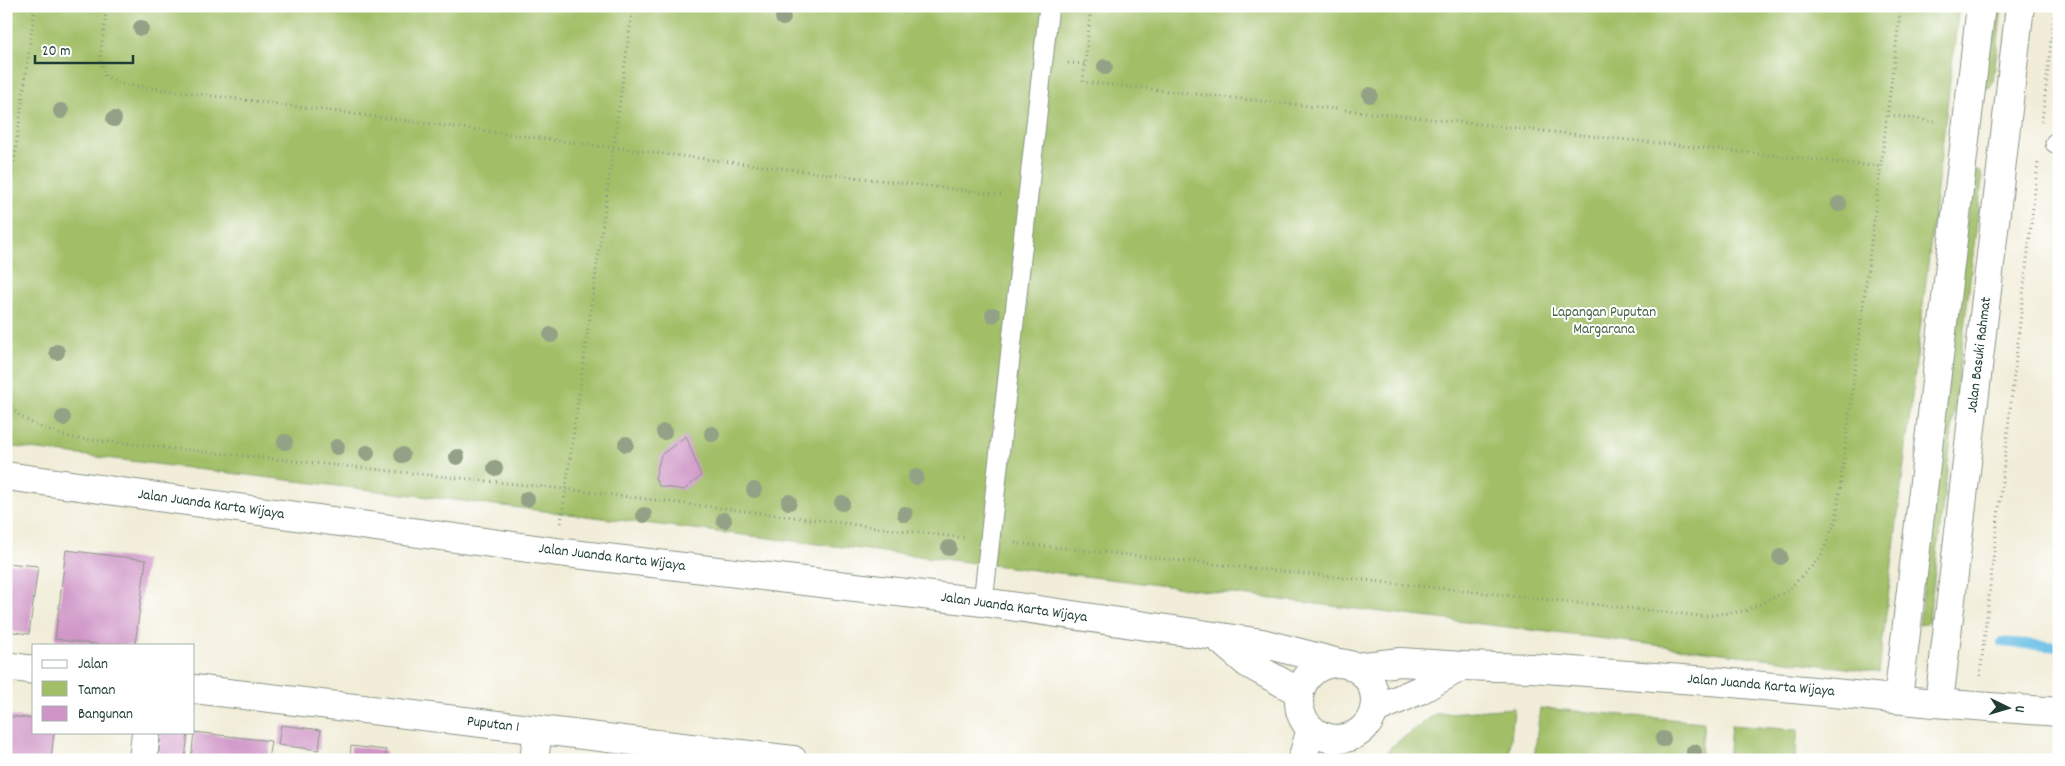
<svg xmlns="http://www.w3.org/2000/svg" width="2065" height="766" viewBox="0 0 2065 766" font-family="Dekko,sans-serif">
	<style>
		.green { fill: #a2bf67; stroke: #607e4e }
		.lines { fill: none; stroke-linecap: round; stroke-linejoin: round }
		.stream { stroke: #68bee5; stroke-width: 10 }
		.building { fill: #cf95c6 }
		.lane-casing { stroke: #889586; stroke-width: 21 }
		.street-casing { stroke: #889586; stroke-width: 30 }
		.path { stroke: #889586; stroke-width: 3; stroke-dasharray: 1 4; stroke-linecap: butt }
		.lane { stroke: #fff; stroke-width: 19 }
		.street { stroke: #fff; stroke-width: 28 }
		.tree { fill: #93a286 }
		.labels { text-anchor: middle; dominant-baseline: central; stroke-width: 4; stroke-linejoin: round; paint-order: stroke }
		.park-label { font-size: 15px; fill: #466443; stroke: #fff }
		.street-label { font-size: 15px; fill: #1f3d34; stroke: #fff }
	</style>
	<rect width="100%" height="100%" fill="#fff"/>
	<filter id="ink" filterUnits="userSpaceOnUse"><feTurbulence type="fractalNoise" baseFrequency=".02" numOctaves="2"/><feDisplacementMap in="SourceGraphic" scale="10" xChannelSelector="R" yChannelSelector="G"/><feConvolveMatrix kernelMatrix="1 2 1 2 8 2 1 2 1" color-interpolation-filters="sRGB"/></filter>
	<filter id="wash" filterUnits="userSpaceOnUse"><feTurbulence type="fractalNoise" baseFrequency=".0096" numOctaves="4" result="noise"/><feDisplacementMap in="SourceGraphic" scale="20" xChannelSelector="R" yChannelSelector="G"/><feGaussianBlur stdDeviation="1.12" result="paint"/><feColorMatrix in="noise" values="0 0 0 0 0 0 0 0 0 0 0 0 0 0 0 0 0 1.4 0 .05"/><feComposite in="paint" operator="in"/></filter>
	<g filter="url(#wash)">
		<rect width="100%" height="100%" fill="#f1edd8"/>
		<g class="green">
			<polygon points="6,6 1959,6 1879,672 6,446"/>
			<polygon points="1985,6 2002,6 1993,82 1990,87 1984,89"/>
			<polygon points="1973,169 1981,173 1982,180 1929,620 1925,624 1919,625"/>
			<polygon points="1514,708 1509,760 1382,760 1391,747 1435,714"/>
			<polygon points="1540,708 1704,722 1700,760 1534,760"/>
			<polygon points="1731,725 1798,730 1795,760 1728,760"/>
		</g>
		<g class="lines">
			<polyline class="stream" points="2002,642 2059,647"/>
		</g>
		<g id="blocks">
			<g class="building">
				<polygon points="686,436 701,476 684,490 659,486 655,478 661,455"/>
				<polygon points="66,550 146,560 135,645 101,645 55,639"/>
				<polygon points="6,563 38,566 29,634 6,631"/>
				<polygon points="8,716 34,719 34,732 54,732 51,760 6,760"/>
				<polygon points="281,725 321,730 319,750 278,745"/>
				<polygon points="161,732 188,732 185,760 158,760"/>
				<polygon points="194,732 271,741 268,760 191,760"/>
				<polygon points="351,746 386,750 385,760 350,760"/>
			</g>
		</g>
	</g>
	<g filter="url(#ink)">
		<use href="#blocks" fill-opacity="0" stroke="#889586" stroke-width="1"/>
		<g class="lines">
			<defs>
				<g id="lane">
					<polyline points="2055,143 2059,143"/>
					<polyline points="983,602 1049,6"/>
				</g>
				<g id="street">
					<polyline points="6,476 557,552 983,602 1262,643 1335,662"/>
					<polyline points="1218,638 1247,663 1299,692"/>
					<circle cx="1337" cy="701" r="38"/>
					<polyline points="6,666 34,670"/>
					<polyline points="1355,667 1401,662 1462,666 1532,668 1723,682 1934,703 2059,712"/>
					<polyline points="194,689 793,760"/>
					<polyline points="1898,699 1981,6"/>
					<polyline points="1939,703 2020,6"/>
					<polyline points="1374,710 1420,690 1462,666"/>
					<polyline points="143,760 146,732"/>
					<polyline points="534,760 538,731"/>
					<polyline points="1302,760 1311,729"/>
				</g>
			</defs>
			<use href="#lane" class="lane-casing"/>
			<use href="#street" class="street-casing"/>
			<g class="path">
				<polyline points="107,6 100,58 105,76 121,84 648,152 1002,195"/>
				<polyline points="1091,6 1083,82 1882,167"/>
				<polyline points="1068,63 1085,64"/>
				<polyline points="1889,115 1937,122"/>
				<polyline points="2042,122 2055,6"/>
				<polyline points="6,222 35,6"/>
				<path d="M6 399C17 422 50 431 72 438L565 489 964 538"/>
				<polyline points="561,523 633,6"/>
				<polyline points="1015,543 1702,616 1745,611 1787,591 1820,558 1836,520 1901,6"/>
				<polyline points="1980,676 2038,163"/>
			</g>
			<use href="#lane" class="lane"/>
			<use href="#street" class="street"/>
		</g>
		<g class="tree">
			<circle cx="783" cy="18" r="8"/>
			<circle cx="141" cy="28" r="8"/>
			<circle cx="1105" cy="67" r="8"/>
			<circle cx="1370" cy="95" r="8"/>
			<circle cx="61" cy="111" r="8"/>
			<circle cx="114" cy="119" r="8"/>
			<circle cx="1839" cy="204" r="8"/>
			<circle cx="993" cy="315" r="8"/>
			<circle cx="551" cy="335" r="8"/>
			<circle cx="57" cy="352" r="8"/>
			<circle cx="63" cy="418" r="8"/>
			<circle cx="664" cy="432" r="8"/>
			<circle cx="712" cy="434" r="8"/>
			<circle cx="285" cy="442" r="8"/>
			<circle cx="626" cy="444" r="8"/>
			<circle cx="337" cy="447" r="8"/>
			<circle cx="367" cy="453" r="8"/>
			<circle cx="402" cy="455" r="8"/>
			<circle cx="457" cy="457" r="8"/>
			<circle cx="495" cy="468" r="8"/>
			<circle cx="916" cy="477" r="8"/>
			<circle cx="754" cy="490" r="8"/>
			<circle cx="527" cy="499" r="8"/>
			<circle cx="789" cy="502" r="8"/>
			<circle cx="842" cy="503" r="8"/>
			<circle cx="905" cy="514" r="8"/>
			<circle cx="644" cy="515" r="8"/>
			<circle cx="724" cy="520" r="8"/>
			<circle cx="949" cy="548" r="8"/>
			<circle cx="1780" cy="557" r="8"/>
			<circle cx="1663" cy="739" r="8"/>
			<circle cx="1694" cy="752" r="8"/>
		</g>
	</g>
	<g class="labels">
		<g class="park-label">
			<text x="1604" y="313">Lapangan Puputan<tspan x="1604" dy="17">Margarana</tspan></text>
		</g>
		<g class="street-label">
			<text transform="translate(1980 355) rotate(-83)">Jalan Basuki Rahmat</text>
			<text transform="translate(211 505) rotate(8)">Jalan Juanda Karta Wijaya</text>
			<text transform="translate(612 558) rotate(7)">Jalan Juanda Karta Wijaya</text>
			<text transform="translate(1014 608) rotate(8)">Jalan Juanda Karta Wijaya</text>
			<text transform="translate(1761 686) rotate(5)">Jalan Juanda Karta Wijaya</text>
			<text transform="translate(493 725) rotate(7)">Puputan 1</text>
		</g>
	</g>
	<rect width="2065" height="766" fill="none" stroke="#fff" stroke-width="25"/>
	<rect x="32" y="644" width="162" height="90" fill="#ffffff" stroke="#a5b1ae"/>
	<rect x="42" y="660" width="25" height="8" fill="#ffffff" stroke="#a5b1ae"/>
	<text x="78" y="668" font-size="15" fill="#1f3d34">Jalan</text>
	<rect x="42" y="681" width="25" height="15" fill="#a2bf67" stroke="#a5b1ae"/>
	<text x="78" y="694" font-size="15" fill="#1f3d34">Taman</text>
	<rect x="42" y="706" width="25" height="15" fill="#cf95c6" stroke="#a5b1ae"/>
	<text x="78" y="718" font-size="15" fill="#1f3d34">Bangunan</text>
	<g transform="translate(2008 708) rotate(95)" stroke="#ffffff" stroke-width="4" paint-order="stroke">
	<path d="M0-4L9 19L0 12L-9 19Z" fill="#1f3d34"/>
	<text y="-8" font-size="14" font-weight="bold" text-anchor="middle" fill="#1f3d34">U</text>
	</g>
	<path d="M35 55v8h98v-8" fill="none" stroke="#1f3d34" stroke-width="2.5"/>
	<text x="42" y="55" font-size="15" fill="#1f3d34" stroke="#ffffff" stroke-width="4" paint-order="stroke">20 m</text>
</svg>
